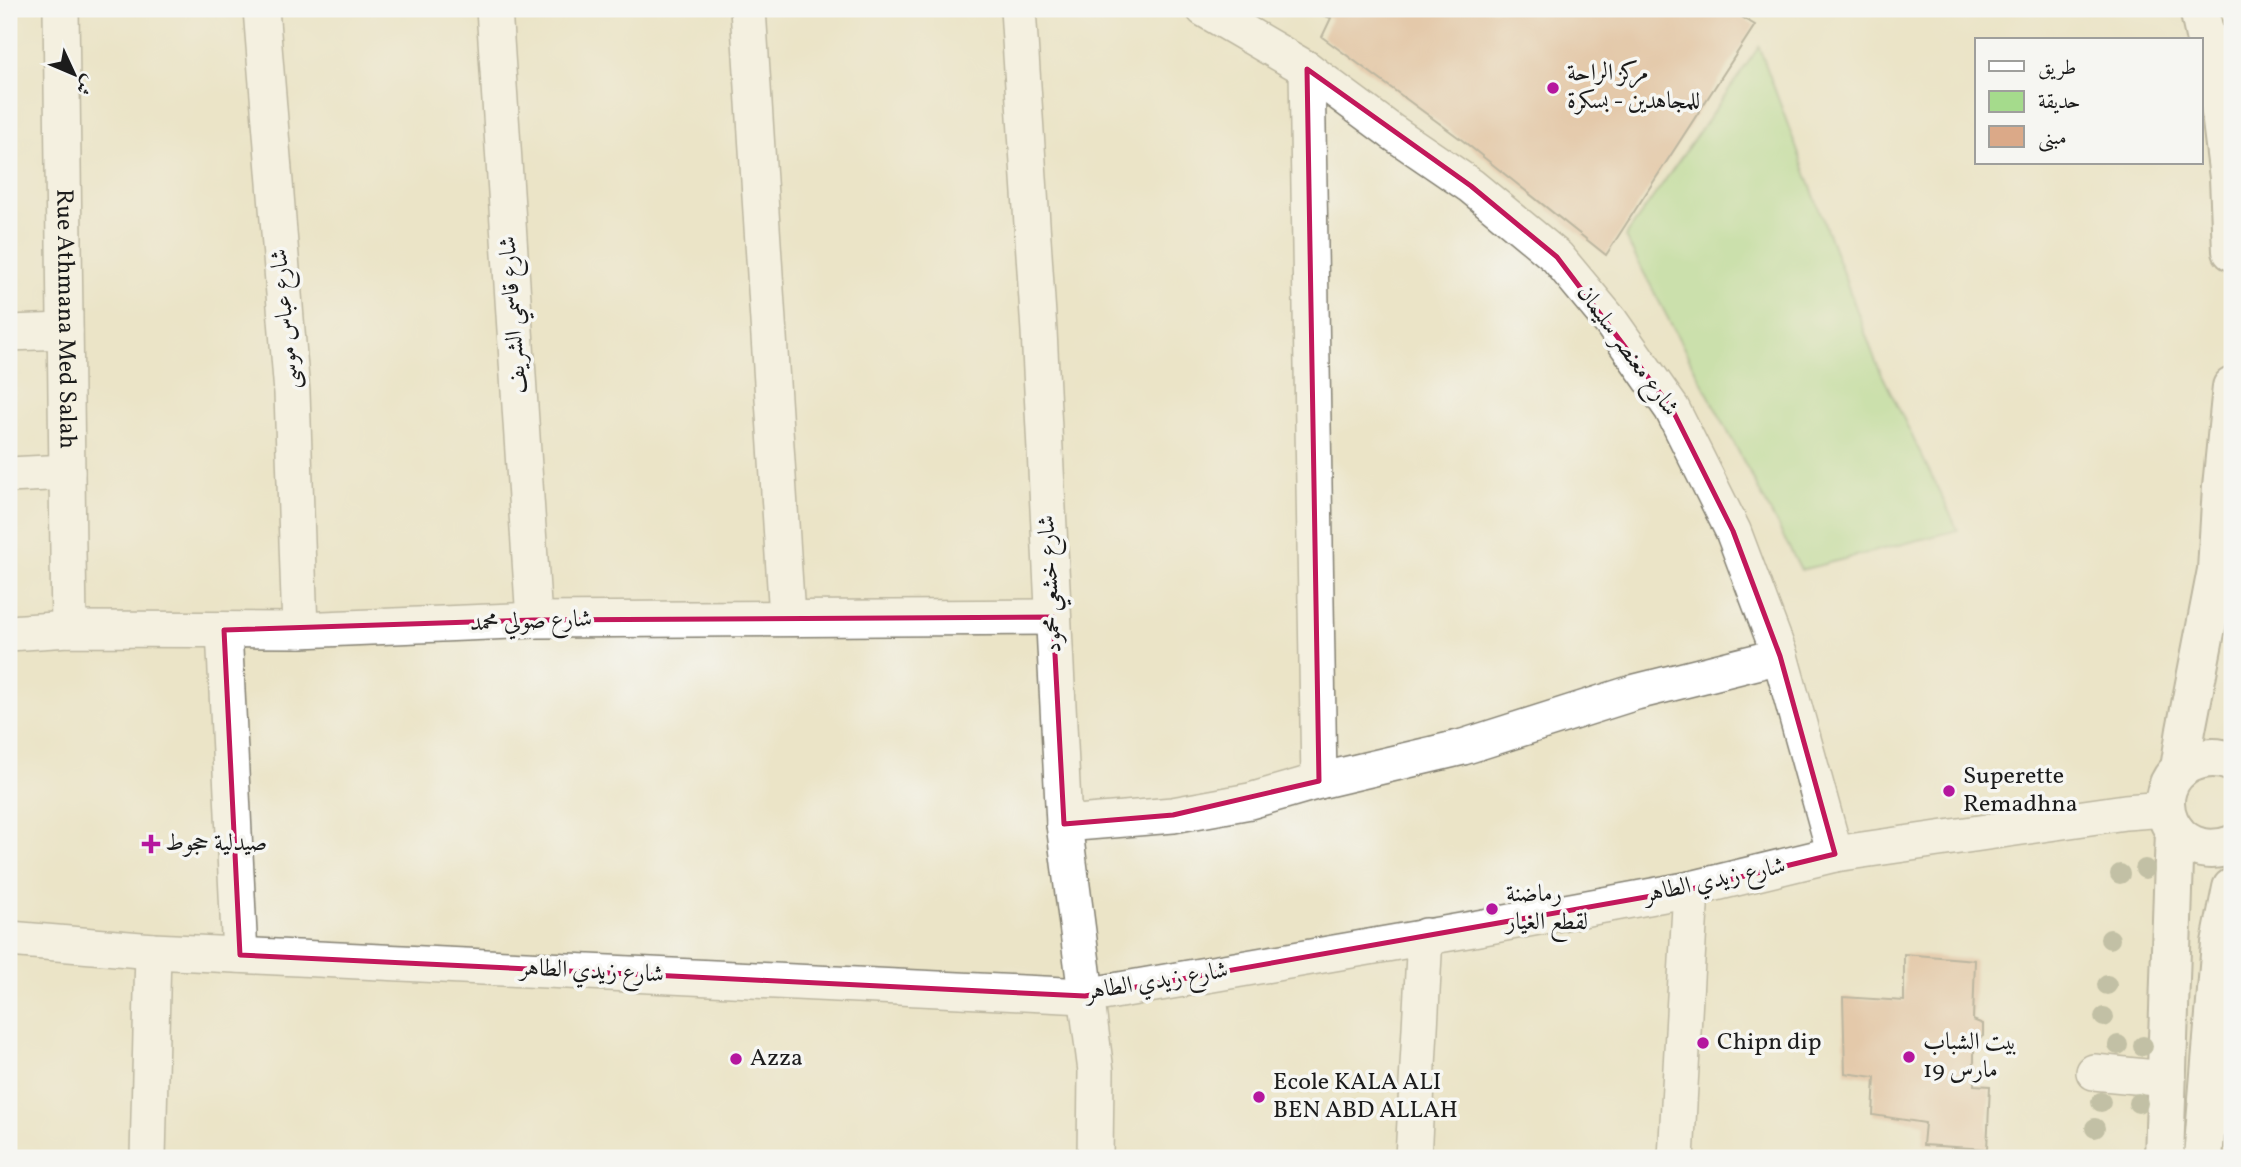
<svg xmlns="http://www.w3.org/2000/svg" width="2241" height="1167" viewBox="0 0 2241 1167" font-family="Vollkorn,Amiri,serif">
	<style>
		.green { fill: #a5db8c; stroke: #607c54; stroke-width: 2 }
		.building { fill: #dba988 }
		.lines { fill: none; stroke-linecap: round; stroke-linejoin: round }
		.street-casing { stroke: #848072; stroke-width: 38 }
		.primary-casing { stroke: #848072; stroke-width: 42 }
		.street { stroke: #fff; stroke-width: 35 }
		.primary { stroke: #fff; stroke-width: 38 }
		.tree { fill: #90957c }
		.marked { fill: none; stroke: #c2185b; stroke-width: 5; stroke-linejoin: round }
		.poi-dot { fill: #b5179e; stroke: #f6f6f2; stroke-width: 2.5 }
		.labels { text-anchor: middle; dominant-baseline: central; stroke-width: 7; stroke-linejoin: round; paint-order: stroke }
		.poi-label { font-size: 24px; fill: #1c1c1c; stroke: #f6f6f2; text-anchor: start }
		.street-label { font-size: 24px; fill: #1c1c1c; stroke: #f6f6f2 }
	</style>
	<rect width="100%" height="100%" fill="#f6f6f2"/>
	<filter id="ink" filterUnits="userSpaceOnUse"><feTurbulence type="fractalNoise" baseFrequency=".0143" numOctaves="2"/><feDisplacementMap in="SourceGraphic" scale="14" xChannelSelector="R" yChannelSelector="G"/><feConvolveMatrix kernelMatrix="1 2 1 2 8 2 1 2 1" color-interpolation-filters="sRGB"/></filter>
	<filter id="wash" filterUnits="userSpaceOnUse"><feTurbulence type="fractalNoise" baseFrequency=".00686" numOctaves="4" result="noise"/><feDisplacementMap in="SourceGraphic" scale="28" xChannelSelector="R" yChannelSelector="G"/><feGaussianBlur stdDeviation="1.57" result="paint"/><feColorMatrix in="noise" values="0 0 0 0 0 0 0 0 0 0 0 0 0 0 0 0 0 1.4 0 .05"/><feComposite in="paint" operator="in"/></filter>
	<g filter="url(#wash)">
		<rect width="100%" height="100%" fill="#ebe4c7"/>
		<polygon class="green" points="1759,47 1876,362 1958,530 1801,570 1625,237"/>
		<g id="blocks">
			<g class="building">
				<polygon points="1305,9 1728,9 1755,25 1606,255 1462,140 1322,37 1331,18"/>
				<polygon points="1904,954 1975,960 1973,1020 1983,1024 1983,1036 1974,1042 1974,1085 1990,1086 1987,1149 1923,1145 1925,1123 1873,1115 1875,1077 1845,1073 1843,997 1904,1001"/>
			</g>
		</g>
	</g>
	<g filter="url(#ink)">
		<use href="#blocks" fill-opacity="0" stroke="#848072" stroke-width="2"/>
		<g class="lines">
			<defs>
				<g id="street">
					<path id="s1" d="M61 9 69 629"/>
					<polyline points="261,9 292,393 300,630"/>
					<polyline points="494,9 534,620"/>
					<polyline points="748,9 787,617"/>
					<polyline points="1018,9 1039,331 1064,824 1096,1071 1095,1158"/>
					<polyline points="1204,9 1307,69 1392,132 1471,186 1557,257 1611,322 1672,409 1733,531 1780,656 1835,854"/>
					<polyline points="1307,69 1319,781"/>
					<polyline points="9,333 65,331"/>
					<polyline points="9,475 67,472"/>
					<polyline points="224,630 240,955"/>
					<polyline points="9,633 69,629 300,630 534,620 1053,617"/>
					<polyline points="1064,824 1173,815 1250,801 1319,781 1463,747 1636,692 1780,656"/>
					<polyline points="9,939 153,951 1085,996 1473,929 1691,889 1835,854 2125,812 2166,809"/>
					<polyline points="2094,1072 2166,1079"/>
					<polyline points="148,1158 153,951"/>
					<polyline points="1413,1158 1425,936"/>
					<polyline points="1676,1158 1691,889"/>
				</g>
				<g id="primary">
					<polyline points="2199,9 2220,105 2229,178 2232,251"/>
					<path d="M2232 762C2218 756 2204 757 2190 763 2140 788 2171 867 2232 845"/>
					<polyline points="2180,769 2186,730 2217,570 2222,487 2232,387"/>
					<polyline points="2164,1158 2175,831"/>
					<polyline points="2203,1158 2221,943 2232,888"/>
				</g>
			</defs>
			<use href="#street" class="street-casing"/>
			<use href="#primary" class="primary-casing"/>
			<use href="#street" class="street"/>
			<use href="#primary" class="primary"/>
		</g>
		<g class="tree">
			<circle cx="2145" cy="869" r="10"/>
			<circle cx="2120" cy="874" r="10"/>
			<circle cx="2110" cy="939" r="10"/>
			<circle cx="2107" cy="985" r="10"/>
			<circle cx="2104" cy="1017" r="10"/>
			<circle cx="2118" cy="1045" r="10"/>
			<circle cx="2143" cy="1046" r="10"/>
			<circle cx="2101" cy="1102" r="10"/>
			<circle cx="2138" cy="1103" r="10"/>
			<circle cx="2095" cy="1128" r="10"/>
		</g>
	</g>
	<path d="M0 0H2241V1167H0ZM1307 69 1471 186 1557 257 1672 409 1733 531 1780 656 1835 854 1691 889 1085 996 240 955 224 630 534 620 1053 617 1064 824 1173 815 1319 781Z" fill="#ebe4c7" fill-opacity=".55" fill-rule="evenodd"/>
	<path class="marked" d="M1307 69 1471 186 1557 257 1672 409 1733 531 1780 656 1835 854 1691 889 1085 996 240 955 224 630 534 620 1053 617 1064 824 1173 815 1319 781Z"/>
	<g class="poi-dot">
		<circle cx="1553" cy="88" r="7"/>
		<circle cx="1949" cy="791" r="7"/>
		<path d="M147.5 833.5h7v7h7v7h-7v7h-7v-7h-7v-7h7z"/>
		<circle cx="1492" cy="909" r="7"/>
		<circle cx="1703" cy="1043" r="7"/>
		<circle cx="1909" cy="1057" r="7"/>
		<circle cx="736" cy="1059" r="7"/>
		<circle cx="1259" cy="1097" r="7"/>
	</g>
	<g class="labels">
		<g class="poi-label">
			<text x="1567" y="74">مركز الراحة<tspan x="1567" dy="28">للمجاهدين - بسكرة</tspan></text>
			<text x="1963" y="777">Superette<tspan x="1963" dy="28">Remadhna</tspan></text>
			<text x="165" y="844">صيدلية حجوط</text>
			<text x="1506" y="895">رماضنة<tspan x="1506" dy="28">لقطع الغيار</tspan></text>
			<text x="1717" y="1043">Chipn dip</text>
			<text x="1923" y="1043">بيت الشباب<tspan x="1923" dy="28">19 مارس</tspan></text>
			<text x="750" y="1059">Azza</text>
			<text x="1273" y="1083">Ecole KALA ALI<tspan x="1273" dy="28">BEN ABD ALLAH</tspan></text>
		</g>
		<g class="street-label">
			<text transform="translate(514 315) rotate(-94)">شارع قاسمي الشريف</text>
			<text stroke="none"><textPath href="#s1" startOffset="310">Rue Athmana Med Salah</textPath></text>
			<text transform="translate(286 319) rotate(-95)">شارع عباس موسى</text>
			<text transform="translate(1627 351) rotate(54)">شارع معنصر سليمان</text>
			<text transform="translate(1051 584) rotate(-93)">شارع خشعي محمود</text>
			<text transform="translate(531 622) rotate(-2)">شارع صولي محمد</text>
			<text transform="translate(1715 881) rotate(-12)">شارع زيدي الطاهر</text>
			<text transform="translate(592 972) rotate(3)">شارع زيدي الطاهر</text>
			<text transform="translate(1157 982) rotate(-9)">شارع زيدي الطاهر</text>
		</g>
	</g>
	<rect width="2241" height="1167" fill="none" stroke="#f6f6f2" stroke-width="35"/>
	<rect x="1975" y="38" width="228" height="126" fill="#f6f6f2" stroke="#9f9f9c" stroke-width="2"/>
	<rect x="1989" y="61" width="35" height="10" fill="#ffffff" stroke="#9f9f9c" stroke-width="2"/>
	<text x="2038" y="74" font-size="21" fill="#1c1c1c">طريق</text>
	<rect x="1989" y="91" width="35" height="21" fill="#a5db8c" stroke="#9f9f9c" stroke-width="2"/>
	<text x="2038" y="108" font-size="21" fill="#1c1c1c">حديقة</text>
	<rect x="1989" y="126" width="35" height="21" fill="#dba988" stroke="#9f9f9c" stroke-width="2"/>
	<text x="2038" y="144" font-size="21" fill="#1c1c1c">مبنى</text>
	<g transform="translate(74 74) rotate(134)" stroke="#f6f6f2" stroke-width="5" paint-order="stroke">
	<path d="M0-5L12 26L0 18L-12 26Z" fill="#1c1c1c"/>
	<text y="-10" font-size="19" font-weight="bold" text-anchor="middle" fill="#1c1c1c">ش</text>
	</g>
</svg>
